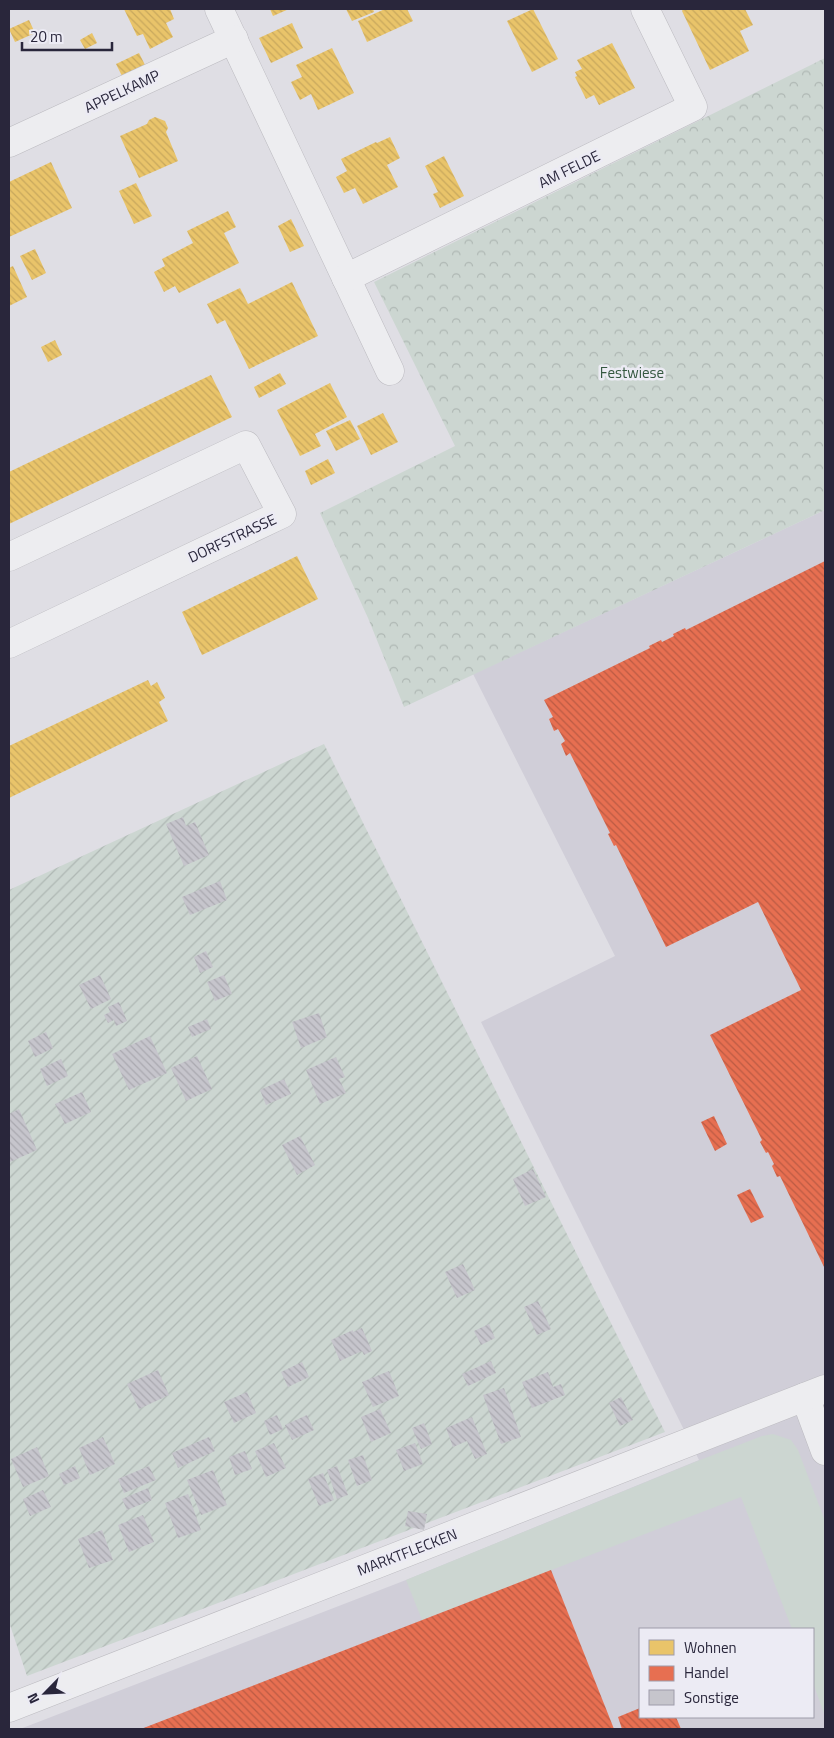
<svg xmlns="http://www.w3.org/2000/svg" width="834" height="1738" viewBox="0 0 834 1738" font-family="'Titillium Web',sans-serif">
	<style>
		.built { fill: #d0ced8; fill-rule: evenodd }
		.grass { fill: #ccd6d1 }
		.forest { fill: url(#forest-crowns) }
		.garden { fill: url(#garden-furrows) }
		.homes { fill: url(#homes-back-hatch) }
		.shops { fill: url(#shops-back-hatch) }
		.building { fill: url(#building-back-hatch) }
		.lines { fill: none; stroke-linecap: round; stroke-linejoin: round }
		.minor-casing { stroke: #bcbbc0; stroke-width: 29 }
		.minor { stroke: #ededf0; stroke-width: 28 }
		.labels { text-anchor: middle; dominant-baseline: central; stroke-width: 5; stroke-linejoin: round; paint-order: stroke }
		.street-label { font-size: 15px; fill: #29263b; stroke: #ecebf4 }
		.park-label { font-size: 15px; fill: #34573f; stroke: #ecebf4 }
	</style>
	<defs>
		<pattern id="forest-crowns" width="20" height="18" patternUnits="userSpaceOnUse" patternTransform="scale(1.25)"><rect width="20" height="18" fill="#ccd6d1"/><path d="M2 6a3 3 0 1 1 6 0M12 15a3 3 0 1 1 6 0" fill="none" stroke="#afb8b4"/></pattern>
		<pattern id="garden-furrows" width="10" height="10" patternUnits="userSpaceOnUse" patternTransform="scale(1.25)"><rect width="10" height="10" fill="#ccd6d1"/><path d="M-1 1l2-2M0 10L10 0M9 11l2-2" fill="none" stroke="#afb8b4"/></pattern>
		<pattern id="homes-back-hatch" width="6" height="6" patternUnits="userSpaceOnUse" patternTransform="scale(1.25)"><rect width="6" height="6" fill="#e9c46a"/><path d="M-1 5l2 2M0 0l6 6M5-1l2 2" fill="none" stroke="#c8a85d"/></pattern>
		<pattern id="shops-back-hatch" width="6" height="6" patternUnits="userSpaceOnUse" patternTransform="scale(1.25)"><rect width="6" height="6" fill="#e76f51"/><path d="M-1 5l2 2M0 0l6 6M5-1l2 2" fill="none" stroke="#bb5b44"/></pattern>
		<pattern id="building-back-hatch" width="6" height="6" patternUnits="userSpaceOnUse" patternTransform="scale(1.25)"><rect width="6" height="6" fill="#c6c5cc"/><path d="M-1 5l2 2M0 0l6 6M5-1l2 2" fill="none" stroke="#aaa9b0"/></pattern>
	</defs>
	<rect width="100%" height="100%" fill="#dfdee4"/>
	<path class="built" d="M825 510V1729H20L406 1580 699 1460 481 1022 615 956 473 674ZM640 1629H813V1717H640Z"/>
	<polygon class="grass" points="773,1434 791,1440 798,1450 825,1521 825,1716 813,1683 813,1629 792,1629 741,1497 422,1620 406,1580 700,1460 762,1436"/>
	<polygon class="forest" points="825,58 825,510 404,707 368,618 320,513 455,446 374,282"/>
	<polygon class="garden" points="324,744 665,1432 27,1676 9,1622 9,890"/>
	<g class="homes">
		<polygon points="124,9 170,9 174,19 166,23 173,37 150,49 143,34 137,36"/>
		<polygon points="270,9 289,9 273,16"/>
		<polygon points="346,9 373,9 374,12 352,21"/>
		<polygon points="385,9 407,9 413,21 367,42 358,21"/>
		<polygon points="533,9 558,59 532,72 507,21"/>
		<polygon points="683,9 745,9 753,25 740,31 749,51 710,70 682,11"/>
		<polygon points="29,20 35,33 15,42 9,29"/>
		<polygon points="292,23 303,48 271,63 259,38"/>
		<polygon points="92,33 97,43 85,49 80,40"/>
		<polygon points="612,43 635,88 599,105 594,95 586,99 575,77 577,76 575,72 582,69 577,60"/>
		<polygon points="332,48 354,93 318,110 311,94 300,100 291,82 302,77 296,65"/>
		<polygon points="139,53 148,71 125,82 116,64"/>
		<polygon points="155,117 165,121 168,128 166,132 178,161 139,178 120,136 147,124 149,120"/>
		<polygon points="390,137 400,158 387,165 398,187 363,204 355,188 344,193 336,177 347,171 341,159 376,142 377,143"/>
		<polygon points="444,156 464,196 440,208 433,194 438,192 425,166"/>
		<polygon points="51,162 72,208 9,237 9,182"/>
		<polygon points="136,183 152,216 134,224 119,191"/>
		<polygon points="228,211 236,227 224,233 239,263 179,293 175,286 164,292 154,272 165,266 162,259 193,243 187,231"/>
		<polygon points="291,219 304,246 290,252 278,226"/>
		<polygon points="35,249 46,273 32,280 20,256"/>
		<polygon points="13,266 27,297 9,306 9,268"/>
		<polygon points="292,282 318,336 249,369 225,320 217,324 207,304 240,288 248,304"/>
		<polygon points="55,340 62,355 48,362 41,347"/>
		<polygon points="280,373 286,384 259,398 254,387"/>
		<polygon points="211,375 232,417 9,524 9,472"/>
		<polygon points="330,383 347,417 315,434 321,446 300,456 277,410"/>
		<polygon points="383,413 398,442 371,455 357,426"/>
		<polygon points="350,420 360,439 336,451 326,431"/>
		<polygon points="328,459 335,473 311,485 305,471"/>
		<polygon points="297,556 318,599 202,655 182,612"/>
		<polygon points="148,680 151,686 157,682 165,698 159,702 168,721 9,798 9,746"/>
	</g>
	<g class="shops">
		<polygon points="825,561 825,1269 780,1176 777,1177 772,1166 774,1164 768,1152 766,1153 760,1142 762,1140 710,1035 801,990 758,902 666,947 616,845 614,846 608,834 610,833 570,753 566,756 561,744 565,741 558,729 554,731 549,719 553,717 544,700 650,648 649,646 661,640 662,642 674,636 673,634 685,628 686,630"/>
		<polygon points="714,1116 727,1144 715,1151 701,1122"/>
		<polygon points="750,1189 764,1217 751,1223 737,1195"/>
		<polygon points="551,1570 614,1729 141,1729"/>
		<polygon points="640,1708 640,1717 676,1717 681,1729 622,1729 618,1717"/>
	</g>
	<g class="building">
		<polygon points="183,817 186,826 195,822 209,855 184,866 166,824"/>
		<polygon points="220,881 227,900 190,915 182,897"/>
		<polygon points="206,951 213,967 200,973 194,957"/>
		<polygon points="100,975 111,999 91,1009 79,985"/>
		<polygon points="224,975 232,994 215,1001 207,982"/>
		<polygon points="119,1002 127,1021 116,1026 114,1020 108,1023 104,1015 110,1012 108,1007"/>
		<polygon points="319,1013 327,1037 301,1048 292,1022"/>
		<polygon points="207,1019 211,1029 192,1037 188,1027"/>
		<polygon points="46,1032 53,1048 35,1057 28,1041"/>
		<polygon points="150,1036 167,1073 129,1090 112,1054"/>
		<polygon points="197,1056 212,1089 186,1101 171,1068"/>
		<polygon points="336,1057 345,1077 339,1079 346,1093 320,1104 306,1070"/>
		<polygon points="61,1059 68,1076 47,1086 40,1069"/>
		<polygon points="284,1079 291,1094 266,1105 260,1090"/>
		<polygon points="82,1092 91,1112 65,1124 55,1104"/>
		<polygon points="19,1109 37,1150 10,1162 9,1114"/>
		<polygon points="300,1136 315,1165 297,1175 282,1145"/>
		<polygon points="533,1169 546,1197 525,1206 513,1179"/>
		<polygon points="463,1264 475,1290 457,1298 445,1272"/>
		<polygon points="538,1301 551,1329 537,1335 524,1307"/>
		<polygon points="489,1324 495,1338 481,1345 474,1331"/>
		<polygon points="362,1328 372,1351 364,1355 362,1351 340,1361 331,1340 353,1330 353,1332"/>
		<polygon points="491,1361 496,1373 468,1386 462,1374"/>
		<polygon points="302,1362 309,1377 288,1387 281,1372"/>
		<polygon points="158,1370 169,1395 139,1409 127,1384"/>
		<polygon points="389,1371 399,1396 373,1407 362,1382"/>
		<polygon points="548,1372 553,1387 561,1384 565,1395 532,1408 522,1382"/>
		<polygon points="504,1388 521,1437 501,1444 483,1395"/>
		<polygon points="247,1392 256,1413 234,1423 224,1402"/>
		<polygon points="621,1397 633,1420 620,1426 609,1403"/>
		<polygon points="380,1409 391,1433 371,1442 361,1417"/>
		<polygon points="277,1415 283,1429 270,1435 264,1421"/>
		<polygon points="307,1415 314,1430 292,1440 285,1425"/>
		<polygon points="472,1417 487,1454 475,1459 467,1441 453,1447 446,1428"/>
		<polygon points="424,1423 432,1444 421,1449 412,1428"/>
		<polygon points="103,1437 115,1464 90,1475 79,1448"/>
		<polygon points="209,1437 215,1451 178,1468 172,1453"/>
		<polygon points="274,1443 286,1468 266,1477 255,1451"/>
		<polygon points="415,1443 423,1464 404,1471 396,1450"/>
		<polygon points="37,1447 49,1476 23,1487 11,1459"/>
		<polygon points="245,1451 252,1469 235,1475 229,1457"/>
		<polygon points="363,1455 372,1480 357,1486 348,1460"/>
		<polygon points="75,1466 80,1478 64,1485 59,1474"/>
		<polygon points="149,1466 156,1480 124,1493 118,1479"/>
		<polygon points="337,1466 348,1495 337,1499 327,1470"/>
		<polygon points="213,1470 227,1505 201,1515 187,1480"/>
		<polygon points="323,1473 334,1500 319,1506 308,1479"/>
		<polygon points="148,1488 152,1500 127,1510 122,1499"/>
		<polygon points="43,1490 51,1507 30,1516 23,1499"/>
		<polygon points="188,1494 201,1530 178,1538 165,1503"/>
		<polygon points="408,1511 427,1514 424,1530 405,1526"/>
		<polygon points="143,1515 154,1542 129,1552 118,1525"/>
		<polygon points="102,1530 113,1560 89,1568 78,1539"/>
	</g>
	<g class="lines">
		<defs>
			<g id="minor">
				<polyline points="219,9 390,371"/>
				<polyline points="9,143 234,39"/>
				<polyline points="346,278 693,107 645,9"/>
				<polyline points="9,557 246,445 282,514 9,644"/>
				<polyline points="805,1397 825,1451"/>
				<polyline points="9,1708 825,1389"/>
			</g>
		</defs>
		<use href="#minor" class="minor-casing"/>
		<use href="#minor" class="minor"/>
	</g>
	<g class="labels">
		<g class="street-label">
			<text transform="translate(122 91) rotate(-25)">APPELKAMP</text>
			<text transform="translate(569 169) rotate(-26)">AM FELDE</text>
			<text transform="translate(232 538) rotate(-25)">DORFSTRASSE</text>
			<text transform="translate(407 1552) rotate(-21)">MARKTFLECKEN</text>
		</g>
		<g class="park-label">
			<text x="632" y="372">Festwiese</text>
		</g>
	</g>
	<rect width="834" height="1738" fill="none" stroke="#29263b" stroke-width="20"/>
	<rect x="639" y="1628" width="175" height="90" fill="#ecebf4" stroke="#9e9caa"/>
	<rect x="649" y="1640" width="25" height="15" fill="#e9c46a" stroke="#9e9caa"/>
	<text x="684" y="1653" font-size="15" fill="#29263b">Wohnen</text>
	<rect x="649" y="1666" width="25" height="15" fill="#e76f51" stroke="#9e9caa"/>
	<text x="684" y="1678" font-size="15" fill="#29263b">Handel</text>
	<rect x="649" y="1690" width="25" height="15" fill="#c6c5cc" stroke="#9e9caa"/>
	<text x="684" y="1703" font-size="15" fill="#29263b">Sonstige</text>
	<g transform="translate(45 1693) rotate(246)" stroke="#ecebf4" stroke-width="4" paint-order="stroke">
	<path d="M0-4L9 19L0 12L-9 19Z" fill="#29263b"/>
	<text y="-8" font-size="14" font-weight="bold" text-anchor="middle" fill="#29263b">N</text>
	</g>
	<path d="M22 42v8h90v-8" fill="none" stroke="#29263b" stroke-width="2.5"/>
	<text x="30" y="42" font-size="15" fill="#29263b" stroke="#ecebf4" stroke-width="4" paint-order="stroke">20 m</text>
</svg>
